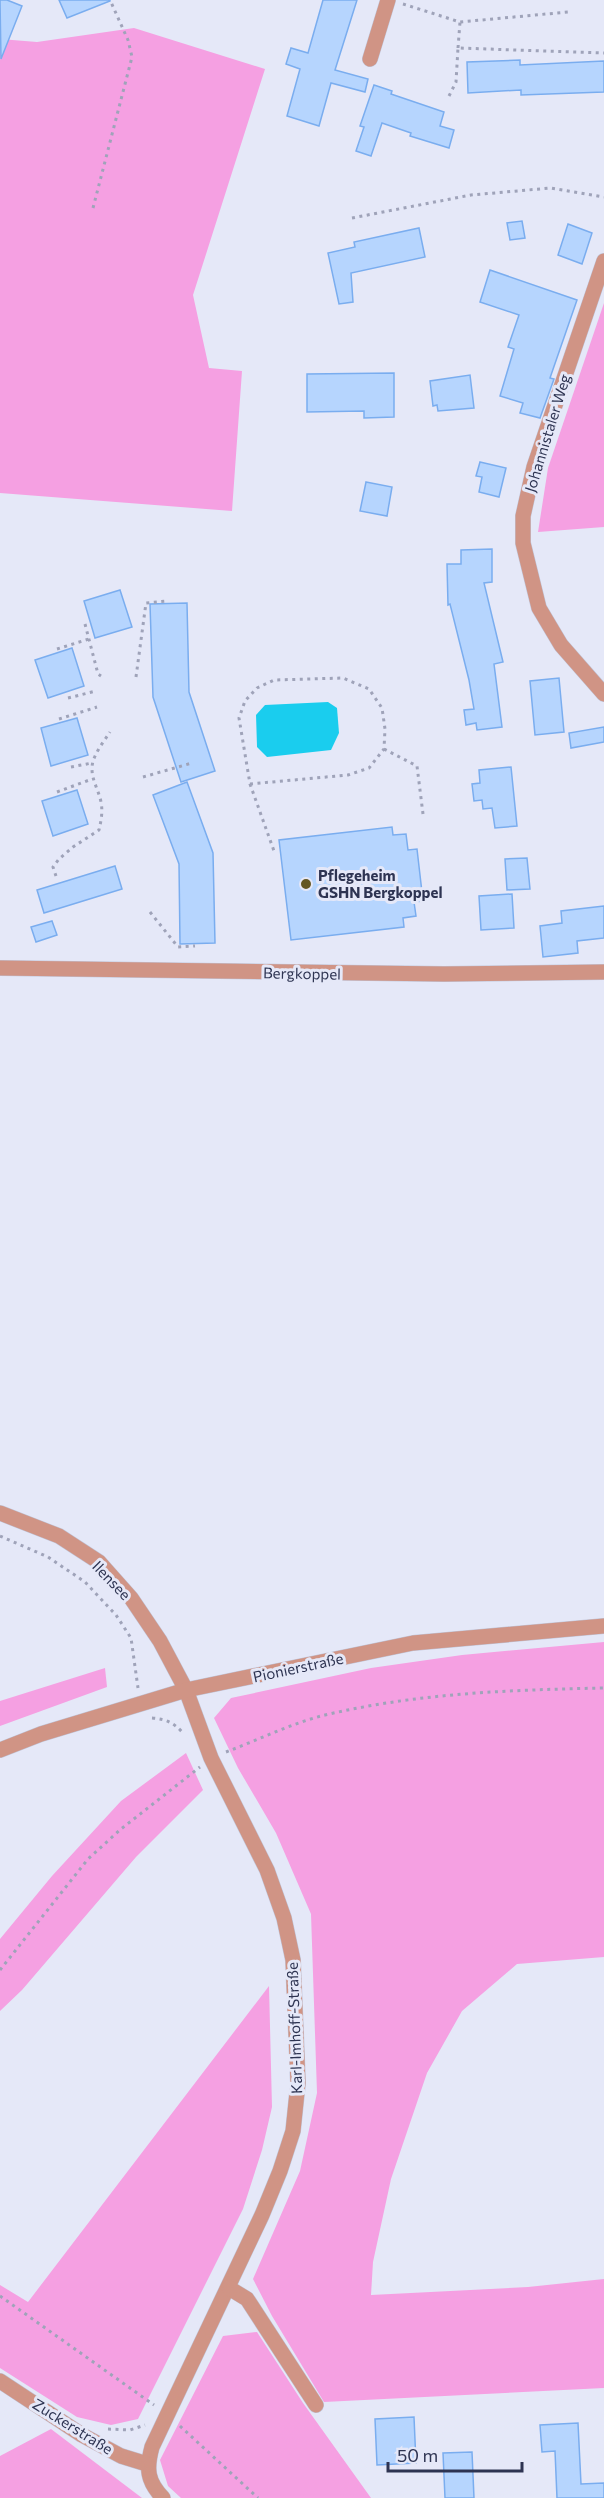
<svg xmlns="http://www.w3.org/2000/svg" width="604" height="2498" viewBox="0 0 604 2498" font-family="Commissioner,sans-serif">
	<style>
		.green { fill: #f5a0e2 }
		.water { fill: #1acdee }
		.building { fill: #b6d5fe; stroke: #7aadef; stroke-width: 1.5 }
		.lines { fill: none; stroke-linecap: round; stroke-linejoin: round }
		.minor-casing { stroke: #c0c4d7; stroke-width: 16 }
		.path { stroke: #9fa3b9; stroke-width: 3; stroke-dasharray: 3 4.5; stroke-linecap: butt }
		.minor { stroke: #d09485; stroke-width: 15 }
		.poi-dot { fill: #645723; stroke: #e5e8f8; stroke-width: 2 }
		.labels { text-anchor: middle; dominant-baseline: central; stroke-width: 6; stroke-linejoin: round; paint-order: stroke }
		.street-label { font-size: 15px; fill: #2e3452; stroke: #e5e8f8 }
		.poi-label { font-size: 15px; font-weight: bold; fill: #2e3452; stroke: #e5e8f8; text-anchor: start }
	</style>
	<rect width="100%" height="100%" fill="#e5e8f8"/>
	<g class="green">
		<polygon points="134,28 265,69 193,295 209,368 242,371 232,511 0,493 0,39 37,42"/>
		<polygon points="604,303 604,527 538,532 548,468"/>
		<polygon points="604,1642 604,1957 517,1964 462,2011 427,2073 391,2179 373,2262 371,2295 528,2287 604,2279 604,2388 324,2402 272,2316 253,2279 300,2171 317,2093 311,1914 276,1833 238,1768 214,1718 231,1698 371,1668 462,1655"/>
		<polygon points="105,1668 107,1687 0,1726 0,1701"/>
		<polygon points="186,1753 203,1790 136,1857 22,1990 0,2011 0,1939 52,1876 121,1801"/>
		<polygon points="269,1986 272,2107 262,2150 243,2209 138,2419 111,2425 77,2417 0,2368 0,2285 28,2302"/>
		<polygon points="257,2332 303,2403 371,2498 181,2498 168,2486 160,2460 223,2336"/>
		<polygon points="51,2429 142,2498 0,2498 0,2456"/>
	</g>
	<polygon class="water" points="328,702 337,708 339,733 331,750 267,757 257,747 256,715 265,705"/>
	<g class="building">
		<polygon points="0,0 7,0 22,6 1,59"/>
		<polygon points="59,0 110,0 110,1 67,18"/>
		<polygon points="323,0 357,0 335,70 368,79 365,92 331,83 319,126 287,116 300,69 286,64 291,48 308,53"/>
		<polygon points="520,60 520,65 604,61 604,92 521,95 521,90 468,93 467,62"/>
		<polygon points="374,85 392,91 391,94 444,112 440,126 454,130 449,148 410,136 411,133 382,123 371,156 356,151 364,127 360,126"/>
		<polygon points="522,221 525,238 510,240 507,223"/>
		<polygon points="568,224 592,233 582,264 558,255"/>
		<polygon points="419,228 425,257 351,273 353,302 339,304 328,253 355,247 354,242"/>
		<polygon points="490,270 577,300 550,378 554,379 540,418 520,413 523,403 500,396 514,349 508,347 519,315 480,302"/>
		<polygon points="394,373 394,417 364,418 364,411 307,412 307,374"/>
		<polygon points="470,375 474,408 438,411 437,405 433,406 430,381"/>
		<polygon points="480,462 506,468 499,497 479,492 482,477 476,476"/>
		<polygon points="366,482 392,487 387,516 360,511"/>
		<polygon points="492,549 492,582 484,583 503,662 494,664 502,727 477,730 476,723 466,725 464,710 474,709 469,680 450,604 448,605 447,564 461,564 461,550"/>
		<polygon points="120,590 132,627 95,638 84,601"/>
		<polygon points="187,603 189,692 215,771 181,782 153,697 150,604"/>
		<polygon points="72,648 84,686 48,698 35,660"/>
		<polygon points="559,678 564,732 535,735 530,681"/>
		<polygon points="77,718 88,755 51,766 41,728"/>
		<polygon points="604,727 604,742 571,748 569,733"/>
		<polygon points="511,767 517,826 495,828 492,808 483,809 482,800 474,801 472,784 480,783 479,770"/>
		<polygon points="187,782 213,853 215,943 180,944 179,864 153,795"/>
		<polygon points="77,790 88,824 53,836 42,801"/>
		<polygon points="392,827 393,835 406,834 408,850 417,849 423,901 414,902 416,916 403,918 404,927 291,940 279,840"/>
		<polygon points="527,858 530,889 507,890 505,859"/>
		<polygon points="115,866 122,889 44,913 37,890"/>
		<polygon points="512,894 514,928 481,930 479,896"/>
		<polygon points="604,906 604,938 577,941 578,953 543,957 540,926 562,923 561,911"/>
		<polygon points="52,921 57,935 36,942 31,927"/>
		<polygon points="414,2417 416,2463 377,2465 375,2419"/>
		<polygon points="578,2423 581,2484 604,2483 604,2498 557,2498 555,2451 542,2452 540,2425"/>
		<polygon points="472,2452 474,2498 445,2498 443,2453"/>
	</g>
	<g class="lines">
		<defs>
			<g id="minor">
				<polyline points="370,59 388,0"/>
				<polyline points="604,261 534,467 523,516 523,543 539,608 561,645 604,694"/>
				<polyline points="0,968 444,974 604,972"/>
				<path d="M0 1513 59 1536 99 1562 131 1598 160 1641 186 1690 211 1758 267 1870 284 1918 293 1960 298 2083 293 2131 280 2171 262 2215 152 2447C146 2469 147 2481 163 2498"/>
				<polyline points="0,1750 41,1734 186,1690 413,1643 604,1626"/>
				<polyline points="229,2288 247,2299 316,2405"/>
				<polyline points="0,2381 82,2435 121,2456 147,2464"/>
			</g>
		</defs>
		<use href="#minor" class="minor-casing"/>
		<g class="path">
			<polyline points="403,4 460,22 568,12"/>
			<polyline points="458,48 460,22"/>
			<polyline points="449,96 456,82 458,48 604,53"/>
			<polyline points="93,208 132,57 128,40 110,0"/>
			<polyline points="352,218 471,195 551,188 604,197"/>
			<polyline points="85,624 98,674 101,676"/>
			<polyline points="57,649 89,639"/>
			<polyline points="136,677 146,603 168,601"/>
			<polyline points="68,698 96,691"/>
			<polyline points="59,719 97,707"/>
			<polyline points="384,749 417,766 423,814"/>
			<polyline points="71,767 92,763"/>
			<polyline points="143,777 192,763"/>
			<polyline points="250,784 348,775 369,768 384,749 385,729 382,708 369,689 343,678 274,680 257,688 245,701 239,718 250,784 274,851"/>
			<polyline points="57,792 92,779"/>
			<path d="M56 876 53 867 59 859 73 847 99 830C101 821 103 812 101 802 98 787 89 777 93 761 97 750 104 741 110 732"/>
			<polyline points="150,912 178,947 195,946"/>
			<polyline points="0,1536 48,1557 85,1582 116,1615 131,1638 138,1688"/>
			<path d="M152 1718C166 1719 174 1723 183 1733"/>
			<path d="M226 1752C258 1740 292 1723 325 1715 419 1693 508 1690 604 1688"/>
			<polyline points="0,1970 88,1859 121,1829 200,1767"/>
			<polyline points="0,2296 154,2405"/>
			<polyline points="180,2426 258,2498"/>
			<polyline points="108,2429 130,2430 145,2425"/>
		</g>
		<use href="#minor" class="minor"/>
	</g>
	<circle class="poi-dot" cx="306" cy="884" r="6"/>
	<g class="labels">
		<g class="street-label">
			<text transform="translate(547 433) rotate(-73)">Johannistaler Weg</text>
			<text transform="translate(302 973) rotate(1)">Bergkoppel</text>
			<text transform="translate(112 1580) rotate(46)">Ilensee</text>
			<text transform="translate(298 1667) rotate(-12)">Pionierstraße</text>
			<text transform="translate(294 2028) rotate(-92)">Karl-Imhoff-Straße</text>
			<text transform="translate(73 2426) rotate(32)">Zuckerstraße</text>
		</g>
		<g class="poi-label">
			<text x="318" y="875">Pflegeheim<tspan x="318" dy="17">GSHN Bergkoppel</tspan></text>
		</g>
	</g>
	<path d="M388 2462v9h134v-9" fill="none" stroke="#2e3452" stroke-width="3"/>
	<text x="397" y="2462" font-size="18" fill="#2e3452" stroke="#e5e8f8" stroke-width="4.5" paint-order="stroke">50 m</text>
</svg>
